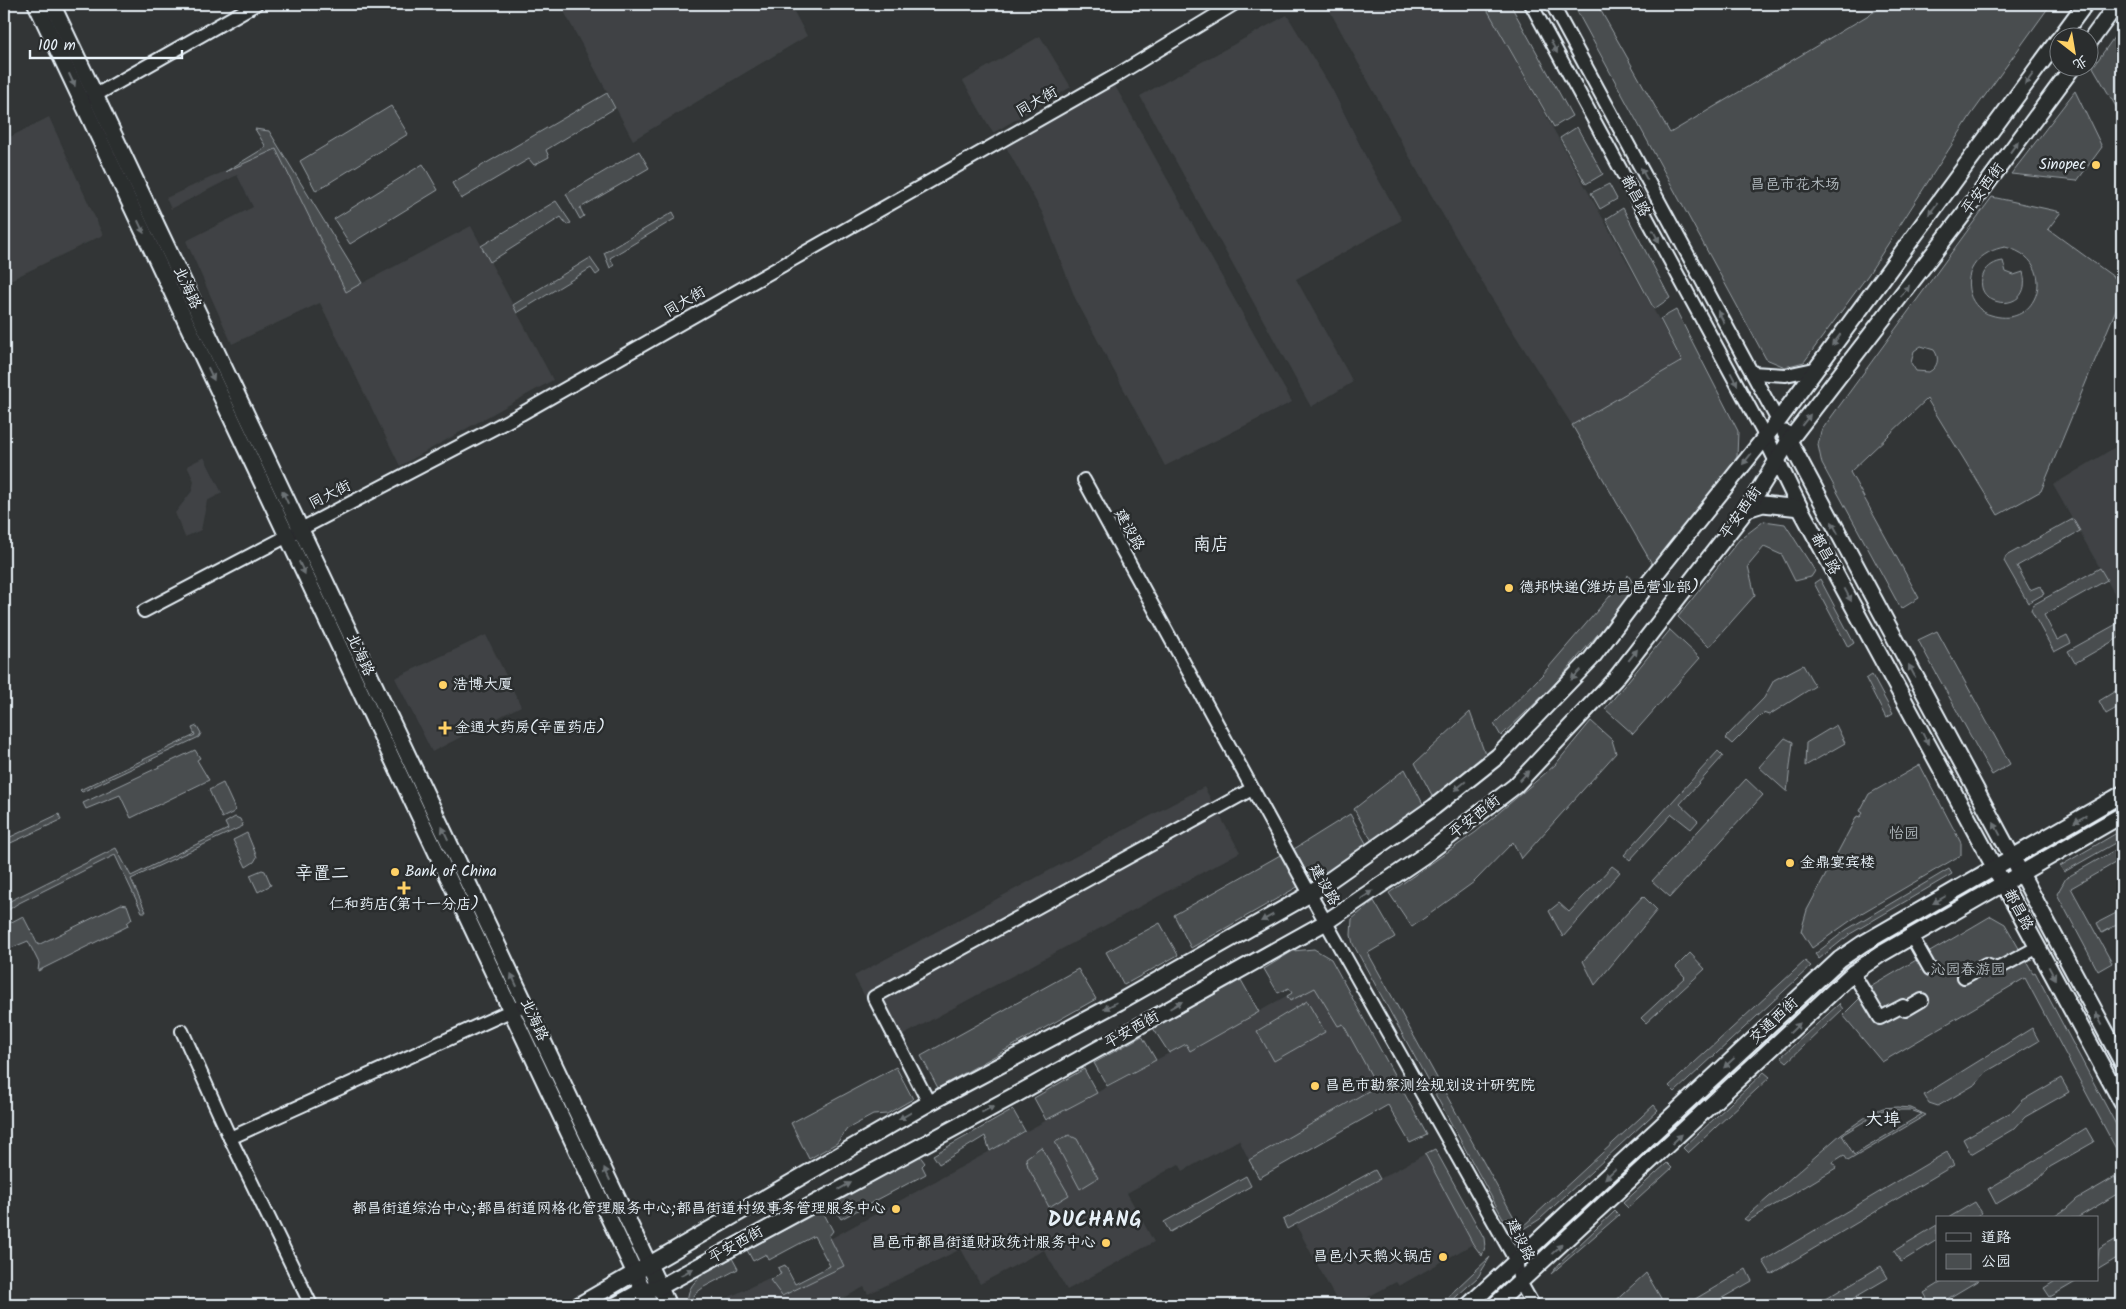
<svg xmlns="http://www.w3.org/2000/svg" width="2126" height="1309" viewBox="0 0 2126 1309" font-family="Kalam,'LXGW WenKai TC',sans-serif">
	<style>
		.built { fill: #3f4244 }
		.green { fill: #494d4f; stroke: #989fa4; fill-rule: evenodd }
		.lines { fill: none; stroke-linecap: round; stroke-linejoin: round }
		.minor-casing { stroke: #e8f1f8; stroke-width: 16 }
		.major-casing { stroke: #e8f1f8; stroke-width: 19 }
		.minor { stroke: #2a2d2e; stroke-width: 12 }
		.major { stroke: #2a2d2e; stroke-width: 15 }
		.oneway { fill: #6c7275 }
		.poi-dot { fill: #ffd166; stroke: #2a2d2e; stroke-width: 2 }
		.labels { text-anchor: middle; dominant-baseline: central; stroke-width: 5; stroke-linejoin: round; paint-order: stroke }
		.street-label { font-size: 15px; fill: #e8f1f8; stroke: #2a2d2e }
		.poi-label { font-size: 15px; fill: #e8f1f8; stroke: #2a2d2e; text-anchor: start }
		.park-label { font-size: 15px; fill: #b0b8bd; stroke: #2a2d2e }
		.quarter-label { font-size: 18px; fill: #e8f1f8; stroke: #2a2d2e }
		.district-label { font-size: 20px; font-weight: bold; letter-spacing: 1px; fill: #e8f1f8; stroke: #2a2d2e }
	</style>
	<rect width="100%" height="100%" fill="#323536"/>
	<filter id="ink" filterUnits="userSpaceOnUse"><feTurbulence type="fractalNoise" baseFrequency=".02" numOctaves="2"/><feDisplacementMap in="SourceGraphic" scale="10" xChannelSelector="R" yChannelSelector="G"/><feConvolveMatrix kernelMatrix="1 2 1 2 8 2 1 2 1" color-interpolation-filters="sRGB"/></filter>
	<g filter="url(#ink)">
		<g class="built">
			<polygon points="560,4 790,4 807,36 633,140"/>
			<polygon points="1326,4 1484,4 1682,361 1572,425 1491,297 1419,174"/>
			<polygon points="1287,15 1332,89 1370,165 1402,220 1296,279 1353,382 1311,407 1140,96"/>
			<polygon points="1040,36 1071,87 993,133 963,81"/>
			<polygon points="1114,84 1292,402 1165,466 1075,298 1043,214 1006,147"/>
			<polygon points="49,117 103,235 4,283 4,140"/>
			<polygon points="276,148 346,292 471,226 553,380 400,466 320,303 232,344 186,241 253,207 237,175 171,209 166,198"/>
			<polygon points="2122,443 2122,607 2053,485"/>
			<polygon points="204,457 222,493 207,501 201,530 185,537 175,513 192,491 194,481 187,466"/>
			<polygon points="486,635 521,706 432,752 395,678"/>
			<polygon points="1204,787 1240,852 889,1043 854,976"/>
			<polygon points="1318,978 1377,1086 1249,1160 1239,1140 1183,1171 1179,1164 1127,1193 1154,1242 1067,1290 1044,1250 980,1284 961,1249 868,1294 864,1287 831,1305 713,1305 769,1278 782,1296 844,1265 830,1239 1156,1060 1187,1044 1191,1050"/>
			<polygon points="1425,1154 1473,1244 1399,1286 1396,1282 1353,1305 1339,1305 1296,1225"/>
		</g>
		<g class="green">
			<polygon points="1484,4 1510,4 1572,116 1554,127"/>
			<polygon points="1573,4 1597,4 1670,133 1887,4 2051,4 1971,115 1868,275 1804,362 1785,367 1766,359"/>
			<polygon points="2122,26 2122,117 2093,67"/>
			<polygon points="2075,91 2102,147 2077,181 2011,174"/>
			<polygon points="607,93 615,108 546,150 549,157 534,165 529,159 461,199 452,183"/>
			<polygon points="391,106 408,134 316,191 300,161"/>
			<polygon points="1577,127 1603,174 1586,184 1560,138"/>
			<polygon points="255,129 269,131 362,283 346,292 276,149 225,172 266,147"/>
			<polygon points="639,151 649,168 580,208 584,216 580,219 566,194"/>
			<polygon points="423,164 438,190 350,244 334,219"/>
			<polygon points="1609,184 1617,199 1600,209 1591,193"/>
			<path d="M1992 197 2061 212 2048 229 2122 283V295L2041 491 1998 515 1927 399 1850 472 1919 598 1901 609 1822 464 1818 445 1821 431ZM2005 247C2060 259 2040 331 1991 315 1982 313 1973 304 1970 294 1963 269 1981 251 2005 247ZM1921 346 1934 350C1940 358 1938 367 1929 372L1916 371 1911 363 1914 351Z"/>
			<polygon points="556,201 571,223 567,225 561,217 490,262 481,246"/>
			<polygon points="1623,208 1670,298 1654,309 1606,219"/>
			<polygon points="673,212 676,218 610,258 614,265 610,268 604,253"/>
			<polygon points="590,258 600,272 596,275 591,268 517,313 513,305"/>
			<path d="M2003 261 2006 272 2014 275 2023 272C2035 317 1968 308 1984 273 1988 266 1995 262 2003 261Z"/>
			<polygon points="1676,310 1738,431 1737,457 1655,569 1572,425 1682,361 1660,319"/>
			<polygon points="2073,519 2080,531 2017,566 2030,590 2040,586 2044,594 2028,603 2004,561 2006,556"/>
			<polygon points="1764,521 1785,524 1815,571 1811,577 1795,581 1782,555 1764,547 1748,566 1755,595 1709,647 1678,617 1739,540"/>
			<polygon points="2100,568 2107,580 2044,615 2057,640 2067,635 2071,643 2054,652 2031,610 2033,605"/>
			<polygon points="1628,575 1637,589 1551,688 1501,736 1494,724 1542,675"/>
			<polygon points="1820,579 1854,643 1848,647 1814,583"/>
			<polygon points="2122,621 2122,636 2075,663 2068,651"/>
			<polygon points="1670,630 1700,658 1633,734 1605,709"/>
			<polygon points="1937,631 2010,764 1992,775 1918,640"/>
			<polygon points="1803,665 1815,686 1769,715 1763,713 1732,744 1725,738 1764,698 1774,680"/>
			<polygon points="1872,675 1893,714 1886,718 1866,679"/>
			<polygon points="2122,687 2122,705 2106,714 2099,701"/>
			<polygon points="1470,712 1485,754 1433,797 1415,763"/>
			<polygon points="1591,721 1612,740 1616,753 1521,859 1513,842 1474,882 1412,927 1389,893 1476,832 1555,765"/>
			<polygon points="1836,725 1845,743 1805,766 1806,743"/>
			<polygon points="197,726 201,733 199,737 82,792 80,790 195,735 192,728"/>
			<polygon points="1785,738 1793,742 1787,792 1759,767"/>
			<polygon points="195,750 200,758 197,760 209,780 131,818 120,795 86,809 83,803"/>
			<polygon points="1718,751 1723,756 1680,804 1698,821 1691,829 1672,814 1630,860 1624,855"/>
			<polygon points="1920,765 1961,843 1961,855 1860,914 1812,948 1801,931 1807,910 1857,816 1860,817 1863,813 1860,811 1869,794"/>
			<polygon points="1405,769 1423,804 1372,841 1354,809"/>
			<polygon points="1746,779 1763,795 1670,897 1652,881"/>
			<polygon points="223,783 235,809 234,812 222,818 209,790"/>
			<polygon points="59,814 61,820 4,846 4,840"/>
			<polygon points="1350,814 1367,845 1312,882 1294,849"/>
			<polygon points="235,817 240,819 243,826 131,879 146,912 142,912 115,855 17,904 4,913 4,904 116,848 131,876 228,829 225,823"/>
			<polygon points="2122,830 2122,839 2064,872 2060,866"/>
			<polygon points="247,833 257,857 254,862 246,867 233,840"/>
			<polygon points="2122,846 2122,859 2071,888 2112,963 2098,971 2057,894 2066,878"/>
			<polygon points="1282,854 1299,886 1191,948 1174,915"/>
			<polygon points="1612,866 1620,872 1563,937 1549,911 1559,903 1569,912"/>
			<polygon points="1949,869 1952,874 1850,934 1819,959 1815,954 1846,930"/>
			<polygon points="262,870 265,871 271,885 258,892 250,875"/>
			<polygon points="1643,896 1657,910 1595,985 1583,961"/>
			<polygon points="1374,901 1395,937 1368,953 1516,1221 1503,1218 1353,944 1351,935 1352,919"/>
			<polygon points="121,904 127,905 132,919 127,923 128,926 38,971 39,963 28,941 4,951 4,926 23,916 38,945"/>
			<polygon points="2122,910 2122,922 2102,933 2097,923"/>
			<polygon points="1991,916 2005,924 2033,973 2035,972 2122,1136 2122,1160 2025,978 1882,1062 1843,1015 1872,986"/>
			<polygon points="1160,923 1178,955 1124,985 1106,952"/>
			<polygon points="1314,949 1331,959 1427,1135 1410,1143 1388,1105 1259,1178 1249,1160 1377,1086 1343,1024 1338,1026 1315,988 1290,1001 1287,996 1292,993 1289,988 1278,993 1264,969 1293,951"/>
			<polygon points="1690,953 1705,969 1646,1023 1641,1018 1685,977 1676,967"/>
			<polygon points="1805,961 1811,966 1675,1092 1669,1086"/>
			<polygon points="1078,969 1096,999 938,1088 921,1056"/>
			<polygon points="1241,980 1259,1012 1190,1051 1186,1044 1169,1053 1153,1028"/>
			<polygon points="1307,1001 1325,1032 1274,1061 1257,1031"/>
			<polygon points="1839,1004 1843,1009 1787,1062 1781,1057"/>
			<polygon points="2032,1028 2039,1041 1986,1072 1976,1084 1938,1106 1929,1103 1924,1095"/>
			<polygon points="1142,1036 1156,1060 1107,1086 1094,1063"/>
			<polygon points="896,1067 913,1099 887,1114 873,1115 847,1129 837,1143 809,1159 791,1123"/>
			<polygon points="1084,1069 1097,1093 1046,1120 1034,1098"/>
			<polygon points="1764,1072 1770,1077 1688,1153 1683,1148"/>
			<polygon points="2061,1078 2069,1092 2025,1117 2015,1128 1971,1154 1963,1139 2013,1111 2023,1100"/>
			<polygon points="1654,1105 1658,1110 1540,1219 1526,1228 1520,1229"/>
			<path d="M1897 1107 1911 1108 1926 1115 1848 1161 1844 1155 1833 1162 1836 1168 1748 1221 1744 1219 1841 1134 1873 1112 1883 1108ZM1883 1110H1910L1922 1114 1854 1155 1842 1135Z"/>
			<polygon points="1013,1110 1025,1131 990,1151 985,1136 939,1164 933,1155"/>
			<path d="M2086 1128 2094 1142 2050 1167 2040 1178 1996 1204 1988 1189C2022 1170 2053 1148 2086 1128Z"/>
			<polygon points="1069,1135 1077,1139 1098,1178 1080,1189 1055,1142"/>
			<polygon points="1041,1147 1069,1195 1049,1207 1028,1167 1026,1158"/>
			<polygon points="1435,1149 1484,1238 1485,1247 1482,1256 1473,1244 1425,1154"/>
			<polygon points="1947,1152 1954,1165 1771,1274 1763,1261"/>
			<polygon points="919,1155 925,1163 922,1166 926,1174 841,1219 832,1205"/>
			<polygon points="1667,1163 1672,1168 1628,1208 1623,1203"/>
			<polygon points="1375,1170 1380,1179 1287,1229 1283,1220"/>
			<polygon points="1246,1176 1251,1186 1170,1232 1164,1222"/>
			<polygon points="2115,1177 2122,1191 2077,1218 2052,1218 2066,1209 2077,1199"/>
			<polygon points="1975,1202 1982,1213 1974,1218 1948,1218"/>
			<polygon points="822,1210 833,1231 829,1236 844,1266 782,1296 770,1280 781,1274 778,1268 785,1265 795,1284 830,1266 814,1236 769,1260 766,1254 753,1261 747,1250"/>
			<polygon points="1615,1211 1619,1215 1551,1274 1559,1264"/>
			<polygon points="1937,1225 1937,1240 1901,1262 1894,1251"/>
			<polygon points="2122,1236 2122,1255 2097,1270 2099,1249"/>
			<polygon points="1490,1257 1478,1277 1447,1305 1442,1305 1441,1303"/>
			<path d="M732 1258 738 1269 704 1287 696 1293 688 1305C684 1279 713 1269 732 1258Z"/>
			<polygon points="1881,1266 1888,1278 1842,1305 1815,1305"/>
			<polygon points="1746,1269 1752,1281 1710,1305 1685,1305"/>
			<polygon points="1646,1273 1665,1305 1611,1305"/>
			<polygon points="1945,1280 1979,1280 1937,1305 1931,1305 1924,1293"/>
			<polygon points="2057,1280 2079,1280 2050,1297 2044,1288"/>
		</g>
		<g class="lines">
			<defs>
				<g id="minor">
					<polyline points="1531,4 1765,436"/>
					<polyline points="1552,4 1778,421"/>
					<polyline points="87,100 256,4"/>
					<polyline points="1752,373 1786,375 1814,369"/>
					<polyline points="1084,480 1310,894 1516,1261 1520,1282 1533,1305"/>
					<polyline points="144,611 521,414 1117,75 1234,4"/>
					<polyline points="1912,937 1930,969"/>
					<polyline points="1853,973 1880,1018 1903,1006 1905,1010 1922,1000"/>
					<polyline points="1964,977 1986,965 1997,969 2038,947"/>
					<polyline points="182,1031 230,1138 311,1305"/>
					<polyline points="929,1103 874,997 1252,789"/>
					<polyline points="230,1138 519,1007"/>
				</g>
				<g id="major">
					<polyline points="36,4 650,1305"/>
					<polyline points="52,4 668,1305"/>
					<polyline points="2060,38 2085,4"/>
					<polyline points="2088,44 2117,4"/>
					<polyline points="1785,433 2122,1062"/>
					<polyline points="1765,436 1800,508 2122,1103"/>
					<polyline points="1747,509 1763,504 1800,508"/>
					<polyline points="579,1305 929,1103 1119,1002 1310,894 1434,807 1498,756 1591,659 1650,581 1778,421 2058,40"/>
					<polyline points="616,1305 643,1290 660,1287 1019,1093 1326,922 1425,855 1515,786 1615,679 1747,509 1789,441 1986,185 2072,68"/>
					<polyline points="1469,1305 1840,959 1862,944 2122,794"/>
					<polyline points="1495,1305 1853,973 1881,954 2122,815"/>
				</g>
			</defs>
			<use href="#minor" class="minor-casing"/>
			<use href="#major" class="major-casing"/>
			<use href="#minor" class="minor"/>
			<use href="#major" class="major"/>
		</g>
		<defs><path id="oneway-solid" d="M-6-.8H1V-3.2L6.5 0L1 3.2V.8H-6Z" transform="scale(1.25)"/></defs>
		<g class="oneway">
			<use href="#oneway-solid" transform="translate(1554 47) rotate(62)"/>
			<use href="#oneway-solid" transform="translate(2029 79) rotate(127)"/>
			<use href="#oneway-solid" transform="translate(72 80) rotate(65)"/>
			<use href="#oneway-solid" transform="translate(2014 147) rotate(-54)"/>
			<use href="#oneway-solid" transform="translate(1644 174) rotate(-118)"/>
			<use href="#oneway-solid" transform="translate(1933 209) rotate(127)"/>
			<use href="#oneway-solid" transform="translate(141 227) rotate(65)"/>
			<use href="#oneway-solid" transform="translate(1656 236) rotate(62)"/>
			<use href="#oneway-solid" transform="translate(1905 291) rotate(-52)"/>
			<use href="#oneway-solid" transform="translate(1721 317) rotate(-118)"/>
			<use href="#oneway-solid" transform="translate(1836 340) rotate(127)"/>
			<use href="#oneway-solid" transform="translate(211 374) rotate(65)"/>
			<use href="#oneway-solid" transform="translate(1734 379) rotate(62)"/>
			<use href="#oneway-solid" transform="translate(1806 420) rotate(-52)"/>
			<use href="#oneway-solid" transform="translate(1747 459) rotate(129)"/>
			<use href="#oneway-solid" transform="translate(285 497) rotate(-115)"/>
			<use href="#oneway-solid" transform="translate(1835 528) rotate(-118)"/>
			<use href="#oneway-solid" transform="translate(302 568) rotate(65)"/>
			<use href="#oneway-solid" transform="translate(1848 595) rotate(62)"/>
			<use href="#oneway-solid" transform="translate(1633 655) rotate(-52)"/>
			<use href="#oneway-solid" transform="translate(1912 671) rotate(-118)"/>
			<use href="#oneway-solid" transform="translate(1576 675) rotate(134)"/>
			<use href="#oneway-solid" transform="translate(1925 738) rotate(62)"/>
			<use href="#oneway-solid" transform="translate(1524 776) rotate(-47)"/>
			<use href="#oneway-solid" transform="translate(1460 786) rotate(141)"/>
			<use href="#oneway-solid" transform="translate(2080 819) rotate(150)"/>
			<use href="#oneway-solid" transform="translate(1997 829) rotate(-118)"/>
			<use href="#oneway-solid" transform="translate(445 833) rotate(-115)"/>
			<use href="#oneway-solid" transform="translate(1367 895) rotate(-34)"/>
			<use href="#oneway-solid" transform="translate(1939 900) rotate(150)"/>
			<use href="#oneway-solid" transform="translate(1267 918) rotate(151)"/>
			<use href="#oneway-solid" transform="translate(2052 973) rotate(62)"/>
			<use href="#oneway-solid" transform="translate(514 980) rotate(-115)"/>
			<use href="#oneway-solid" transform="translate(1176 1005) rotate(-30)"/>
			<use href="#oneway-solid" transform="translate(1110 1006) rotate(152)"/>
			<use href="#oneway-solid" transform="translate(2099 1019) rotate(-118)"/>
			<use href="#oneway-solid" transform="translate(1795 1028) rotate(-44)"/>
			<use href="#oneway-solid" transform="translate(1729 1063) rotate(137)"/>
			<use href="#oneway-solid" transform="translate(988 1109) rotate(-28)"/>
			<use href="#oneway-solid" transform="translate(905 1116) rotate(150)"/>
			<use href="#oneway-solid" transform="translate(1677 1139) rotate(-43)"/>
			<use href="#oneway-solid" transform="translate(607 1174) rotate(-115)"/>
			<use href="#oneway-solid" transform="translate(1610 1174) rotate(137)"/>
			<use href="#oneway-solid" transform="translate(845 1186) rotate(-28)"/>
			<use href="#oneway-solid" transform="translate(1557 1249) rotate(-43)"/>
			<use href="#oneway-solid" transform="translate(687 1272) rotate(-29)"/>
		</g>
	</g>
	<g class="poi-dot">
		<circle cx="2096" cy="165" r="5"/>
		<circle cx="1509" cy="588" r="5"/>
		<circle cx="443" cy="685" r="5"/>
		<path d="M442.5 720.5h5v5h5v5h-5v5h-5v-5h-5v-5h5z"/>
		<circle cx="1790" cy="863" r="5"/>
		<circle cx="395" cy="872" r="5"/>
		<path d="M401.5 880.5h5v5h5v5h-5v5h-5v-5h-5v-5h5z"/>
		<circle cx="1315" cy="1086" r="5"/>
		<circle cx="896" cy="1209" r="5"/>
		<circle cx="1106" cy="1243" r="5"/>
		<circle cx="1443" cy="1257" r="5"/>
	</g>
	<g class="labels">
		<g class="street-label">
			<text transform="translate(1037 102) rotate(-30)">同大街</text>
			<text transform="translate(1983 189) rotate(-53)">平安西街</text>
			<text transform="translate(1635 196) rotate(62)">都昌路</text>
			<text transform="translate(187 288) rotate(65)">北海路</text>
			<text transform="translate(685 302) rotate(-30)">同大街</text>
			<text transform="translate(330 495) rotate(-27)">同大街</text>
			<text transform="translate(1741 513) rotate(-55)">平安西街</text>
			<text transform="translate(1129 530) rotate(61)">建设路</text>
			<text transform="translate(1825 554) rotate(62)">都昌路</text>
			<text transform="translate(360 655) rotate(65)">北海路</text>
			<text transform="translate(1475 817) rotate(-38)">平安西街</text>
			<text transform="translate(1324 885) rotate(60)">建设路</text>
			<text transform="translate(2018 910) rotate(62)">都昌路</text>
			<text transform="translate(534 1020) rotate(65)">北海路</text>
			<text transform="translate(1774 1021) rotate(-43)">交通西街</text>
			<text transform="translate(1132 1030) rotate(-29)">平安西街</text>
			<text transform="translate(1520 1240) rotate(64)">建设路</text>
			<text transform="translate(736 1245) rotate(-29)">平安西街</text>
		</g>
		<g class="poi-label">
			<text x="2086" y="165" text-anchor="end">Sinopec</text>
			<text x="1519" y="588">德邦快递(潍坊昌邑营业部)</text>
			<text x="453" y="685">浩博大厦</text>
			<text x="455" y="728">金通大药房(辛置药店)</text>
			<text x="1800" y="863">金鼎宴宾楼</text>
			<text x="405" y="872">Bank of China</text>
			<text x="404" y="905" text-anchor="middle">仁和药店(第十一分店)</text>
			<text x="1325" y="1086">昌邑市勘察测绘规划设计研究院</text>
			<text x="886" y="1209" text-anchor="end">都昌街道综治中心;都昌街道网格化管理服务中心;都昌街道村级事务管理服务中心</text>
			<text x="1096" y="1243" text-anchor="end">昌邑市都昌街道财政统计服务中心</text>
			<text x="1433" y="1257" text-anchor="end">昌邑小天鹅火锅店</text>
		</g>
		<g class="park-label">
			<text x="1795" y="185">昌邑市花木场</text>
			<text x="1904" y="834">怡园</text>
			<text x="1968" y="970">沁园春游园</text>
		</g>
		<g class="quarter-label">
			<text x="1211" y="545">南店</text>
			<text x="322" y="874">辛置二</text>
			<text x="1883" y="1120">大埠</text>
		</g>
		<g class="district-label">
			<text x="1095" y="1221">DUCHANG</text>
		</g>
	</g>
	<rect width="2126" height="1309" fill="none" stroke="#2a2d2e" stroke-width="20"/>
	<rect x="10" y="10" width="2106" height="1289" fill="none" stroke="#e8f1f8" stroke-width="2" filter="url(#ink)"/>
	<rect x="1936" y="1216" width="162" height="65" fill="#2a2d2e" stroke="#767b7f"/>
	<rect x="1946" y="1233" width="25" height="8" fill="#2a2d2e" stroke="#767b7f"/>
	<text x="1981" y="1242" font-size="15" fill="#e8f1f8">道路</text>
	<rect x="1946" y="1254" width="25" height="15" fill="#494d4f" stroke="#767b7f"/>
	<text x="1981" y="1266" font-size="15" fill="#e8f1f8">公园</text>
	<g transform="translate(2074 52) rotate(149)"><circle r="24" fill="#2a2d2e" stroke="#767b7f"/>
	<path d="M0-4L9 19L0 12L-9 19Z" fill="#ffd166"/>
	<text y="-8" font-size="14" font-weight="bold" text-anchor="middle" fill="#e8f1f8">北</text>
	</g>
	<path d="M30 50v8h152v-8" fill="none" stroke="#e8f1f8" stroke-width="2.5"/>
	<text x="38" y="50" font-size="15" fill="#e8f1f8" stroke="#2a2d2e" stroke-width="4" paint-order="stroke">100 m</text>
</svg>
